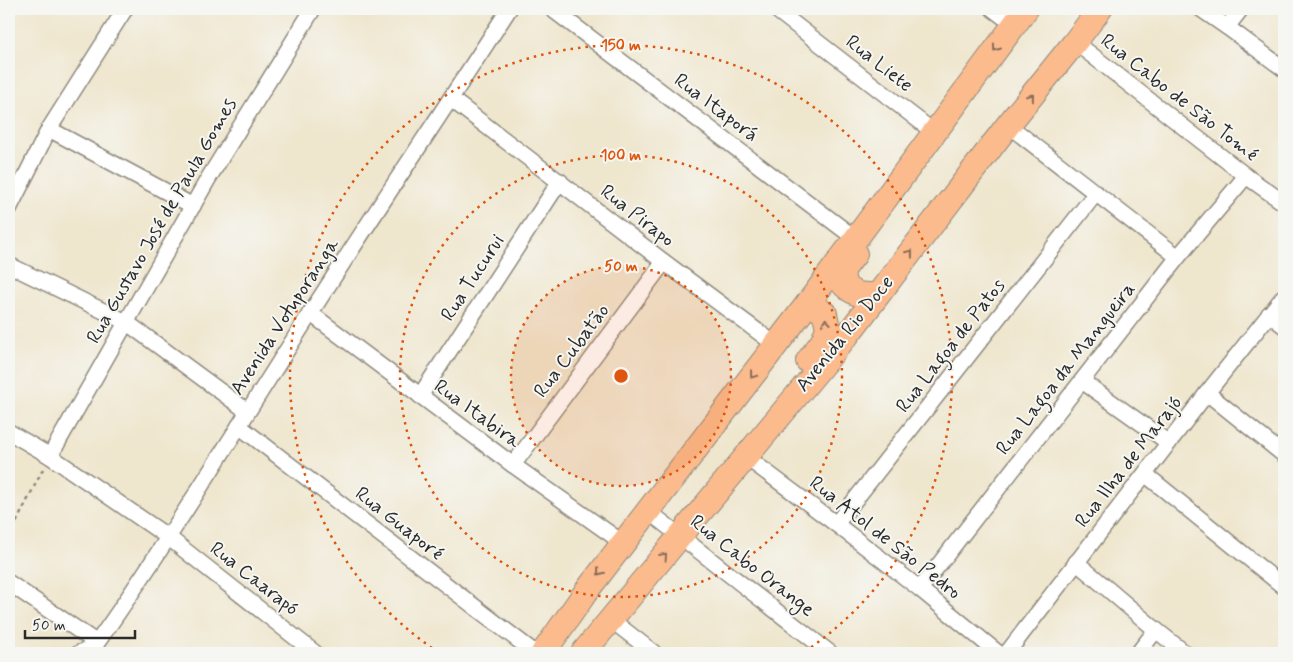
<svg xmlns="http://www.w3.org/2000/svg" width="1293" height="662" viewBox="0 0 1293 662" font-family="Mynerve,sans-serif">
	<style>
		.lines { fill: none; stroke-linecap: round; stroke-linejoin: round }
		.street-casing { stroke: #8d887c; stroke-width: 18 }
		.primary-casing { stroke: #8d887c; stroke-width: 26 }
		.path { stroke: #8d887c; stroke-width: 2.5; stroke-dasharray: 4 4; stroke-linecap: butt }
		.street { stroke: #fff; stroke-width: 15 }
		.primary { stroke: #fbbb8d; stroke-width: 24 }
		.oneway { stroke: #896c57 }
		.ring { fill: none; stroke: #df570e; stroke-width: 2.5; stroke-dasharray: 2.5 5 }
		.labels { text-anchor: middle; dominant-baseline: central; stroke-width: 4; stroke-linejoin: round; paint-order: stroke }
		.street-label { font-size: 20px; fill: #2b2b2b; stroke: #f6f6f2 }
		.centre { fill: #df570e; stroke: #f6f6f2; stroke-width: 2.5 }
		.ring-label { font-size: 15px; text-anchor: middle; font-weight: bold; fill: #df570e; stroke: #f6f6f2; stroke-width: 4; stroke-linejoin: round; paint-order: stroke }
	</style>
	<rect width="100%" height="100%" fill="#f6f6f2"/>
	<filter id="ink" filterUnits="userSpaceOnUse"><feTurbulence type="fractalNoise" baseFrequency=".02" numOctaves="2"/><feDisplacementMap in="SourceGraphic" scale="10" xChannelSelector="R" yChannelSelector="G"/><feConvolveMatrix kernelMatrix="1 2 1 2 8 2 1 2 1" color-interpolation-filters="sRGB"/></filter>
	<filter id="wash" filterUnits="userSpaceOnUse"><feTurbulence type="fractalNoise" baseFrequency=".0096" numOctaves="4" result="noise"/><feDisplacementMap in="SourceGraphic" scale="20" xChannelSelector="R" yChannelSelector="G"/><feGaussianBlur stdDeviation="1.12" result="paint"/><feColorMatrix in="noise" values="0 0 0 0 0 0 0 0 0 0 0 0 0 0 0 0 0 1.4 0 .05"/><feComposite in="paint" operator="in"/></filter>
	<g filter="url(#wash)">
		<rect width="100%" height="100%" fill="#efe6ce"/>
	</g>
	<g filter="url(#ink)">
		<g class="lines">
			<defs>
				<g id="street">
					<polyline points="552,9 856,239"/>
					<polyline points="775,9 935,133"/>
					<polyline points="993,9 1013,24"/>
					<polyline points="1201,9 1227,27 1284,69"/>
					<polyline points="1227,27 1241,9"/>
					<polyline points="1075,42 1246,176 1284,203"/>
					<polyline points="451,99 664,262 776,345"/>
					<polyline points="1008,125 1178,257"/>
					<polyline points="49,129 193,206"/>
					<polyline points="9,209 49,129 125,9"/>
					<polyline points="9,265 126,322 247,411"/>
					<polyline points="310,313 513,465 623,543"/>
					<polyline points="1269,314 1284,326"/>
					<polyline points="1082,381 1169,443"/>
					<polyline points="1207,393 1284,455"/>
					<polyline points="420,396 560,181"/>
					<polyline points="239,426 535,653"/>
					<polyline points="9,432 50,456 168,537 315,653"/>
					<polyline points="50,456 208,179 313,9"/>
					<polyline points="746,457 836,524 920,589 998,653"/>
					<polyline points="513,465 664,262"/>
					<polyline points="1145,474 1284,587"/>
					<polyline points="648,511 830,653"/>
					<polyline points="836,524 1096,193"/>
					<polyline points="1076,562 1156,630 1185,653"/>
					<polyline points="9,583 97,643"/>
					<polyline points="920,589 1178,257 1246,176"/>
					<polyline points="610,619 654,653"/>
					<path d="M94 647C165 547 228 442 294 339 364 228 438 119 509 9"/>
					<polyline points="79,653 94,647"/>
					<polyline points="1007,653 1207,393 1284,296"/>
					<polyline points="1138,653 1156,630"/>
				</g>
				<g id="primary">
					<path d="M855 254 842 271 844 285C856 296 861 295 877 295"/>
					<polyline points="808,361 823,341 828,328 825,314 809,302"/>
					<polyline points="543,653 588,589 809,302 1026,9"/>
					<polyline points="583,653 848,334 1008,125 1075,42 1100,9"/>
				</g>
			</defs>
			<use href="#street" class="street-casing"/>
			<use href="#primary" class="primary-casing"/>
			<polyline class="path" points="9,537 43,469"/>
			<use href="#street" class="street"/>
			<use href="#primary" class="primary"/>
		</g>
		<defs><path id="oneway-chevron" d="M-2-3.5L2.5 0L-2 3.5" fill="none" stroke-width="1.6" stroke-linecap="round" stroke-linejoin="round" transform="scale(1.25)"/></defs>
		<g class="oneway">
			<use href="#oneway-chevron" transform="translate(996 48) rotate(126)"/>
			<use href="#oneway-chevron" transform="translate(1031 97) rotate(-51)"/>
			<use href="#oneway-chevron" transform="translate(910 253) rotate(-52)"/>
			<use href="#oneway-chevron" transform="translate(826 322) rotate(-96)"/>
			<use href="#oneway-chevron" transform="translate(753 375) rotate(127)"/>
			<use href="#oneway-chevron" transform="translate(664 556) rotate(-49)"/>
			<use href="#oneway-chevron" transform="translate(600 572) rotate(128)"/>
		</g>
	</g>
	<circle cx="621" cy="376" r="110" fill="#df570e" fill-opacity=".12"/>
	<g class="ring">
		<circle cx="621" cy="376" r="110"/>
		<circle cx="621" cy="376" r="221"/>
		<path d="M438 652A331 331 0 1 1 804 652"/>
	</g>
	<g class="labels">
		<g class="street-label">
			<text transform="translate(879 64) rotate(38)">Rua Liete</text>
			<text transform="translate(1179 98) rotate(38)">Rua Cabo de São Tomé</text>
			<text transform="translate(716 108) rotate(37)">Rua Itaporá</text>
			<text transform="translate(637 216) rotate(38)">Rua Pirapo</text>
			<text transform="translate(162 221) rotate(-60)">Rua Gustavo José de Paula Gomes</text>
			<text transform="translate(473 278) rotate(-57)">Rua Tucurui</text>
			<text transform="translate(285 317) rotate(-57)">Avenida Votuporanga</text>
			<text transform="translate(845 334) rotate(-51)">Avenida Rio Doce</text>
			<text transform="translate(951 346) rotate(-52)">Rua Lagoa de Patos</text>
			<text transform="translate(572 351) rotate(-53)">Rua Cubatão</text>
			<text transform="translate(1066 369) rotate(-52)">Rua Lagoa da Mangueira</text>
			<text transform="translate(477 414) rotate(36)">Rua Itabira</text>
			<text transform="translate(1129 462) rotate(-52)">Rua Ilha de Marajó</text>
			<text transform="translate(399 524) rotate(38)">Rua Guaporé</text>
			<text transform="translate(885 538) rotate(38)">Rua Atol de São Pedro</text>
			<text transform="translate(752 566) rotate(38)">Rua Cabo Orange</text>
			<text transform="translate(254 579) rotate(38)">Rua Caarapó</text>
		</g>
	</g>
	<circle cx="621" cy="376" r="8" class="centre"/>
	<g class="ring-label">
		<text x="621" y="50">150 m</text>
		<text x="621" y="160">100 m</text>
		<text x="621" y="271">50 m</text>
	</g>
	<rect width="1293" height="662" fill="none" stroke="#f6f6f2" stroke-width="30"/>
	<path d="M25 630v8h110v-8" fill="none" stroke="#2b2b2b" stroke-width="2.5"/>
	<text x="32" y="630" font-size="15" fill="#2b2b2b" stroke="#f6f6f2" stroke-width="4" paint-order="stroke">50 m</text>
</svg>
